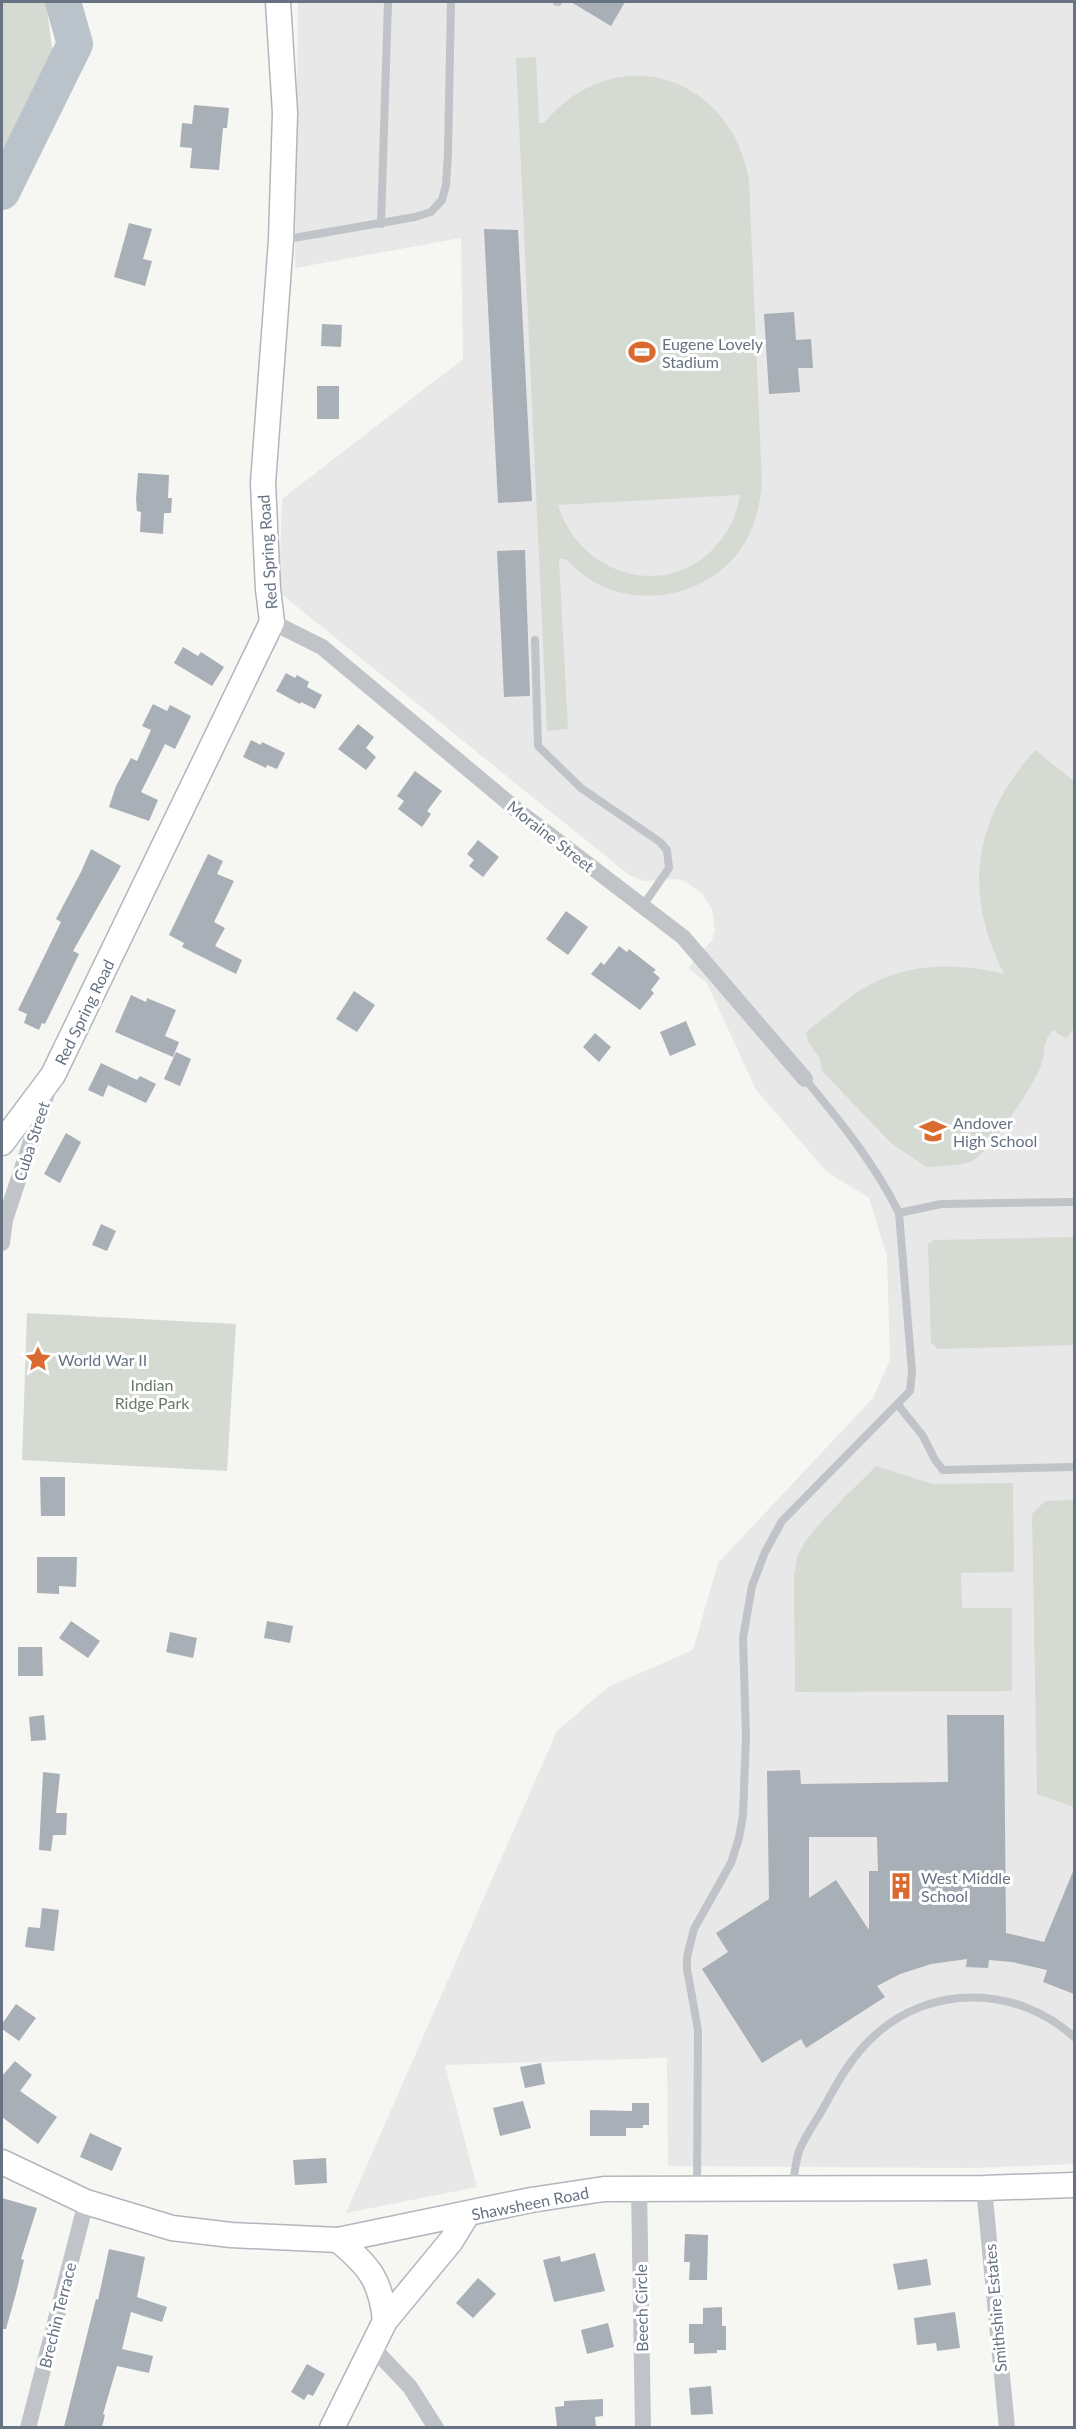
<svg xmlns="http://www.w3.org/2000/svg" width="1076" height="2429" viewBox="0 0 1076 2429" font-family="Lato,sans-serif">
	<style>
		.built { fill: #e7e8e7 }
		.green { fill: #d5dbd3; fill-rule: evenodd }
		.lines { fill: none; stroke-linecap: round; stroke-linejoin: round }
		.river { stroke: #bac3c9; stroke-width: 36 }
		.building { fill: #a9afb6; fill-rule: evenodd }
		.secondary-casing { stroke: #b2b6bc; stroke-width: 27 }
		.service { stroke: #c0c3c7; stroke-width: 8 }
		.minor { stroke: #c0c3c7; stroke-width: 16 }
		.secondary { stroke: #fff; stroke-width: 24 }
		.labels { text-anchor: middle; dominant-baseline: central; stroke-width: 6; stroke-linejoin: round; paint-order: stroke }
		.poi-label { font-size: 16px; fill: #677383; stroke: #fff; text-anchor: start }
		.street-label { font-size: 16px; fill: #677383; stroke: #fff }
		.park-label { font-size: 16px; fill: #677a65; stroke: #fff }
	</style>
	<rect width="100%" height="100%" fill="#f6f6f3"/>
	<polygon class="built" points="298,2 1074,2 1074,2164 971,2168 668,2166 667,2058 445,2065 477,2187 346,2213 557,1731 608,1687 693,1650 718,1563 873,1398 890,1360 887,1256 869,1198 827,1172 756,1090 707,983 688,968 712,940 715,930 712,910 702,893 684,881 676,879 644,881 629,875 279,592 282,499 463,359 461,238 295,268"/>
	<g class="green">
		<polygon points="2,2 46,2 52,47 57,53 55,69 26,143 5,168 2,178"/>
		<path d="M536 57 539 123H544C614 38 731 74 749 180L762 485C759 509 754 531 740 550 708 595 642 609 594 582 583 576 574 567 565 559H559L568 729 547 731 516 58ZM740 495C738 510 732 525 723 537 676 604 580 579 558 505Z"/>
		<path d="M1035 750 1074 781V1028L1066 1039 1053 1030C1040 1045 1047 1053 1040 1068 1032 1088 990 1151 972 1161 963 1166 937 1166 926 1167L891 1143 822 1071 820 1059 808 1042 806 1032C822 1020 837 1007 853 995 899 963 951 961 1004 974 962 891 974 819 1035 750Z"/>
		<polygon points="1074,1237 1074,1345 938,1349 931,1343 928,1244 934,1240"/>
		<polygon points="27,1313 236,1324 227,1471 22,1460"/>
		<path d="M876 1466 932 1484 1013 1483 1014 1572 961 1573 962 1608H1012V1691L795 1692 794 1574C796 1568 796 1560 798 1555 808 1530 856 1487 876 1466Z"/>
		<polygon points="1074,1500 1074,1807 1037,1794 1032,1514 1045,1501"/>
	</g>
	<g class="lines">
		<polyline class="river" points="2,192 75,44 63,2"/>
	</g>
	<g class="building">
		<polygon points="571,2 625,2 611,26"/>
		<polygon points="194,105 229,108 227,128 223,128 219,170 190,168 192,148 180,147 182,123 192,124"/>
		<polygon points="129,223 152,229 143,259 152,261 145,286 114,277"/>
		<polygon points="484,229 518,230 532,501 498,503"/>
		<polygon points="794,312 796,340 811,339 813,368 798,368 800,392 769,394 764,314"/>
		<polygon points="322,324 342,325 341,347 321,346"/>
		<rect x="317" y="386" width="22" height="33"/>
		<polygon points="138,473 169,475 168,498 172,498 171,513 164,513 163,534 140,532 141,512 137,511 136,499"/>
		<polygon points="525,550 530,696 504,697 497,551"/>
		<polygon points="183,647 198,656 201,652 224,667 212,686 174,663"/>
		<polygon points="286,673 295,678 297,675 309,682 307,687 322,695 315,709 301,702 300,704 276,691"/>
		<polygon points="153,704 167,711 170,705 191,716 175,749 165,744 141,792 158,800 149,821 109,807 116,786 131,758 137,761 151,730 142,726"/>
		<polygon points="358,724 374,737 366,748 376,757 366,770 338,749"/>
		<polygon points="251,740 261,745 262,742 285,753 277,769 267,765 266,768 243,757"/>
		<polygon points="415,771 442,791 427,811 431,814 422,827 398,809 404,801 397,796"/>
		<polygon points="478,840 499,857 483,877 469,866 474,860 467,854"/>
		<polygon points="91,849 121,866 73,951 79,954 45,1024 42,1023 39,1030 24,1023 27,1014 18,1010 61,922 56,919 81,872"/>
		<polygon points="208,854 223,861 217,874 234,881 214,922 225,928 215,946 242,960 236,974 182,947 184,943 169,935"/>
		<polygon points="566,911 588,927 568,955 546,939"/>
		<polygon points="619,946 627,952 629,949 656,970 653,972 660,978 651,990 654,993 640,1010 591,974 601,962 604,965"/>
		<polygon points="354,991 375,1005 357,1032 336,1019"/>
		<polygon points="131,995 146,1002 147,998 176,1010 165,1036 179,1042 173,1057 115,1032"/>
		<polygon points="686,1021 696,1045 670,1056 660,1032"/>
		<polygon points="595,1033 611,1047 599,1062 583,1047"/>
		<polygon points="176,1052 191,1059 180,1086 164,1079"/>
		<polygon points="101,1063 137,1080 140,1076 156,1084 146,1103 108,1085 103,1097 88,1090"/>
		<polygon points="66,1133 81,1142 60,1183 44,1174"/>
		<polygon points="101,1224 116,1231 107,1251 92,1245"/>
		<polygon points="40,1477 65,1477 65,1516 41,1516"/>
		<polygon points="37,1557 77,1557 76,1587 59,1586 59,1594 37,1593"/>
		<polygon points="71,1621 100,1641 88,1658 59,1638"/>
		<polygon points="267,1621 293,1626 290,1643 264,1638"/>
		<polygon points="170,1632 197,1638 193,1658 166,1652"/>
		<polygon points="18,1647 42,1647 43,1676 18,1676"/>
		<polygon points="44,1715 46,1740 31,1741 29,1717"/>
		<path d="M947 1715H1004L1006 1933 1044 1942 1074 1869V1994L1043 1982 1047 1970 1012 1962 989 1960 988 1968 966 1967 967 1959 931 1964 900 1974 877 1986 885 1997 806 2048 801 2039 762 2063 702 1969 728 1952 716 1933 769 1899 767 1771 800 1770 801 1784 948 1782ZM809 1837H877L878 1871H869V1930L836 1880 809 1898Z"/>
		<polygon points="43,1772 60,1774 56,1813 67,1813 66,1835 53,1835 51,1851 39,1850"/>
		<polygon points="42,1908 59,1910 54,1951 25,1947 28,1927 40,1928"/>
		<polygon points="16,2004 36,2018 19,2041 2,2029 2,2024"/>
		<polygon points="15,2061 32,2075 20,2091 57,2117 38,2144 2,2117 2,2076"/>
		<polygon points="541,2063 545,2084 525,2088 520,2067"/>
		<polygon points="523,2101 531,2128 500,2136 493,2108"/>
		<polygon points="632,2103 649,2103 649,2125 643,2125 643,2128 626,2128 626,2136 590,2136 590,2110 632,2111"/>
		<polygon points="90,2133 122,2148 112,2171 80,2157"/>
		<polygon points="326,2158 327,2183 295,2185 293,2160"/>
		<polygon points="2,2198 37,2208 21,2259 24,2260 16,2293 6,2329 2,2329"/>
		<polygon points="685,2234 708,2235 707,2280 689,2280 690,2262 684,2262"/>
		<polygon points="109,2249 145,2257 137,2297 167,2307 162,2322 131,2312 122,2349 153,2356 149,2373 117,2366 103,2414 105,2415 102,2427 64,2427 96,2299 98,2300"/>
		<polygon points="595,2253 605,2291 554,2302 543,2260 560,2256 561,2262"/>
		<polygon points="927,2259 931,2285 898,2290 893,2264"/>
		<polygon points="478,2278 496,2294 473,2318 456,2303"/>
		<polygon points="722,2307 722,2326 726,2326 726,2350 717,2350 717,2353 694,2354 694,2343 689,2343 689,2324 703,2324 703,2308"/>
		<polygon points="955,2312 960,2348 937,2351 936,2343 917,2345 914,2318"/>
		<polygon points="608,2323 614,2347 587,2354 581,2330"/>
		<polygon points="307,2364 325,2374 313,2396 308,2394 304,2400 291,2392"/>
		<polygon points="711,2386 713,2414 691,2415 689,2388"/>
		<polygon points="603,2399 603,2416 595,2417 596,2427 557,2427 555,2407 564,2406 564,2401"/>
	</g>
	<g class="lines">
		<defs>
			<g id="secondary">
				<polyline points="2,1143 53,1075 272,622 268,589 263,483 281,240 285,113 278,2"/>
				<polyline points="2,2162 86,2202 172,2228 231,2235 338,2240 531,2200 604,2189 984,2188 1074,2185"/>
				<path d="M338 2240C369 2266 381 2280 385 2321"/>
				<polyline points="332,2428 385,2321 451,2241 467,2215"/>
			</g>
		</defs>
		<use href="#secondary" class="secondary-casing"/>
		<g class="service">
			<polyline points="557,2 558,2"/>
			<polyline points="381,224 388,2"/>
			<polyline points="282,240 415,217 431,212 442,200 446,185 448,152 451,2"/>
			<polyline points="535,640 538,746 581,788 660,842 667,850 669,868 642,907"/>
			<path d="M805 1079C840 1121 875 1164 899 1213"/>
			<polyline points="898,1405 923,1436 935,1460 943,1470 1074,1467"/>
			<path d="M793 2187C794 2176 795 2163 799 2151 805 2136 816 2121 824 2107 838 2081 852 2056 874 2036 931 1983 1018 1986 1074 2037"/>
			<polyline points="697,2188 698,2030 687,1969 687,1957 694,1929 731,1863 739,1838 743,1815 746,1736 743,1638 752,1586 765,1552 782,1521 910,1391 912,1372 899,1213 941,1204 1074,1202"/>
		</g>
		<g class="minor">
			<polyline points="272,622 322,647 517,810 683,937 805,1079"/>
			<polyline points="2,1243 5,1220 48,1090"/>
			<polyline points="639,2188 643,2428"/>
			<polyline points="984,2188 1007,2428"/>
			<polyline points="373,2348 410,2387 436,2428"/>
			<polyline points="28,2428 86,2202"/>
		</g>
		<use href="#secondary" class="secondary"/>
	</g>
	<defs>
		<symbol id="stadium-bare" viewBox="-9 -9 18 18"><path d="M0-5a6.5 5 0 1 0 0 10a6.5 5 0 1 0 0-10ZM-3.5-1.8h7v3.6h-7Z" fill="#da6b30" stroke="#fff" stroke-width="2.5" paint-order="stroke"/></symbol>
		<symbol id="school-bare" viewBox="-9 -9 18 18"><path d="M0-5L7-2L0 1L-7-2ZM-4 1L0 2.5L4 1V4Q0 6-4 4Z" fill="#da6b30" stroke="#fff" stroke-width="2.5" paint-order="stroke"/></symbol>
		<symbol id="sight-bare" viewBox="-9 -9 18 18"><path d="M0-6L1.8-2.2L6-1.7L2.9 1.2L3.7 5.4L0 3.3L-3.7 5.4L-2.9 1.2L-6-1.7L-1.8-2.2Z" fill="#da6b30" stroke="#fff" stroke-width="2.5" paint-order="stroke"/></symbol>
		<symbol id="building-bare" viewBox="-9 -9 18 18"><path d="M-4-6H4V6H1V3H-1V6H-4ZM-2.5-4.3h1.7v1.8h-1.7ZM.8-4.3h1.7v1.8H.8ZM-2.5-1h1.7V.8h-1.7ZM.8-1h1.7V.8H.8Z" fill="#da6b30" stroke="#fff" stroke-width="2.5" paint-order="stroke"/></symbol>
	</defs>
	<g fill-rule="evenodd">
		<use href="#stadium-bare" x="623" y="333" width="38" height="38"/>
		<use href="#school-bare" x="914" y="1112" width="38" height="38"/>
		<use href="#sight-bare" x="19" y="1340" width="38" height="38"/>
		<use href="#building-bare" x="882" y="1867" width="38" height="38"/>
	</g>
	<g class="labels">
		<g class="poi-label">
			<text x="662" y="343">Eugene Lovely<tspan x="662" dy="18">Stadium</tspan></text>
			<text x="953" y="1122">Andover<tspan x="953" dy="18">High School</tspan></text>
			<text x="58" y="1359">World War II</text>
			<text x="921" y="1877">West Middle<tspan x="921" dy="18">School</tspan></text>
		</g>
		<g class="street-label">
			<text transform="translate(267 552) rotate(-94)">Red Spring Road</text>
			<text transform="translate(551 836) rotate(38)">Moraine Street</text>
			<text transform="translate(84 1012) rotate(-64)">Red Spring Road</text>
			<text transform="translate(31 1141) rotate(-72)">Cuba Street</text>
			<text transform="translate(530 2203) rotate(-11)">Shawsheen Road</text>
			<text transform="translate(641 2308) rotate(-91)">Beech Circle</text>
			<text transform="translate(995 2308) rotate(-95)">Smithshire Estates</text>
			<text transform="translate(57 2315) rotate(-76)">Brechin Terrace</text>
		</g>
		<g class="park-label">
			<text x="152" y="1384">Indian<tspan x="152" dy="18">Ridge Park</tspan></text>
		</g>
	</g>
	<rect width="1076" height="2429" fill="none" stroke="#677383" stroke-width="6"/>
</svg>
